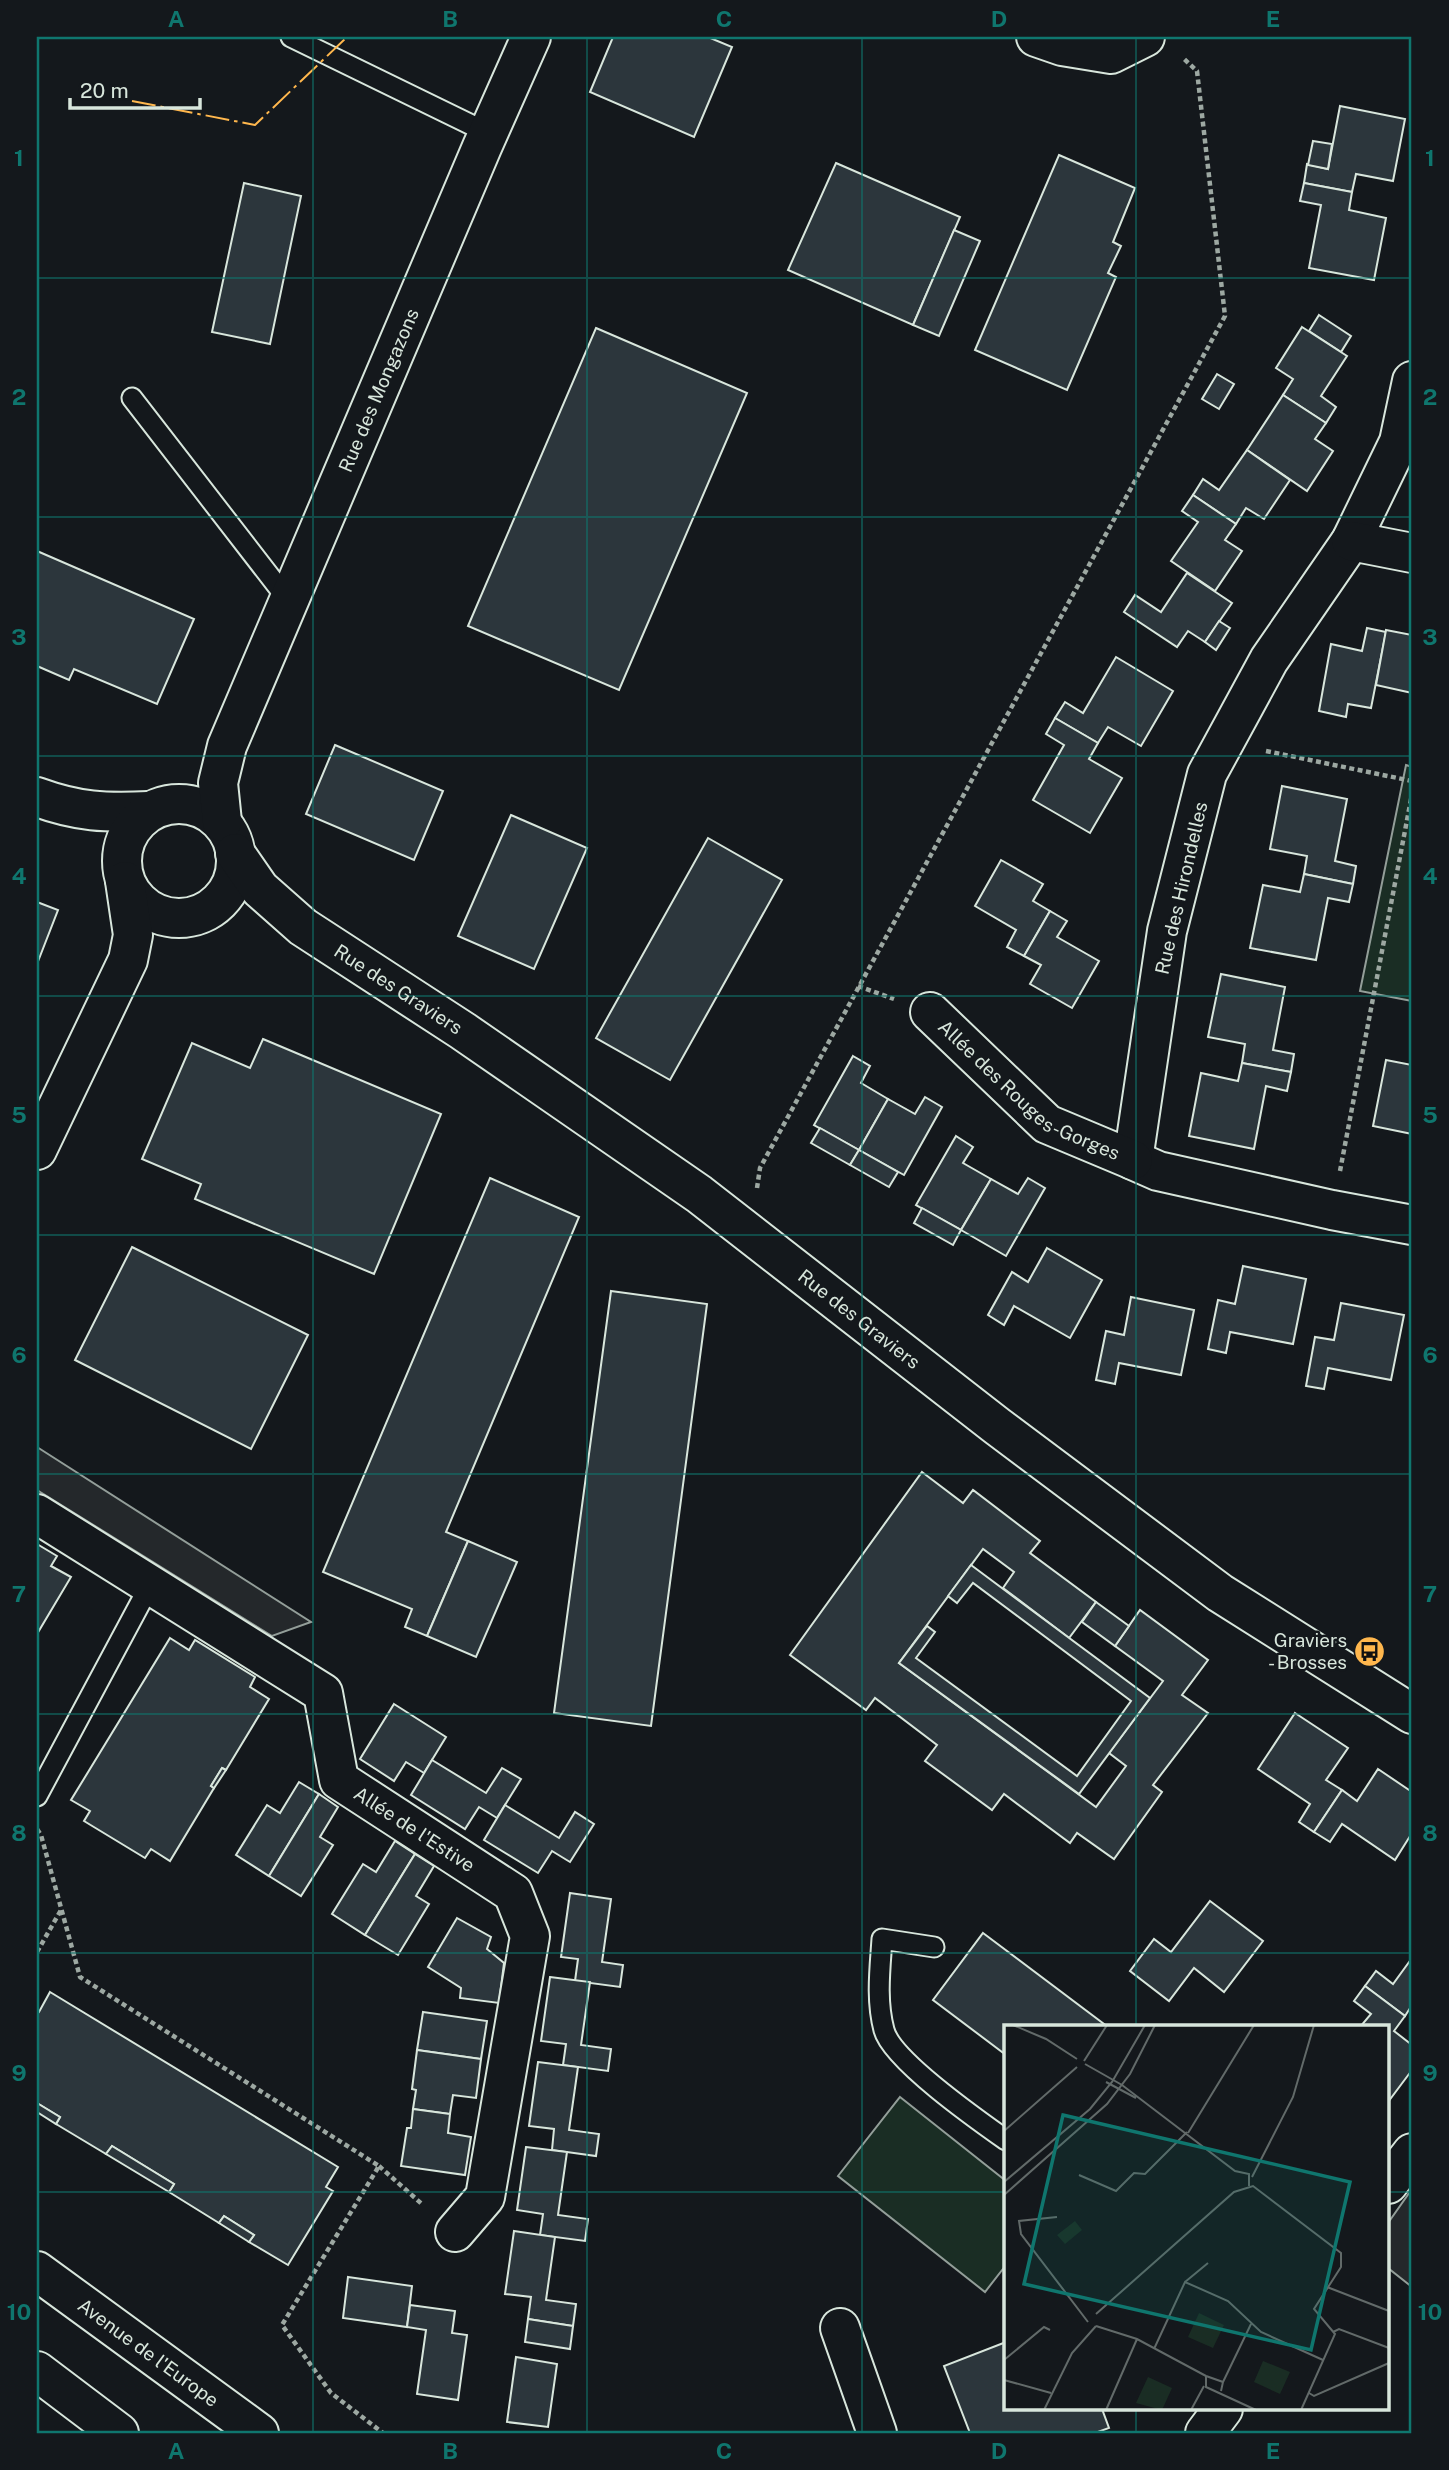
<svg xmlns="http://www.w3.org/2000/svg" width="1449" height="2470" viewBox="0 0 1449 2470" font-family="'Public Sans',sans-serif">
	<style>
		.green { fill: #1a2d24; stroke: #939e99; stroke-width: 2 }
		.parking { fill: #24282b; stroke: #939e99; stroke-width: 2 }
		.building { fill: #2c363c; stroke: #d8e6dc; stroke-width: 2 }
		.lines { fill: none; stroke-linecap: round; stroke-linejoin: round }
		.service-casing { stroke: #d8e6dc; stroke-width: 23 }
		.minor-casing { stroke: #d8e6dc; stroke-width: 42 }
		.primary-casing { stroke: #d8e6dc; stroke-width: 42 }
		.path { stroke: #9da8a2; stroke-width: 4.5; stroke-dasharray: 5 3.5; stroke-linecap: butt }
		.service { stroke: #14181c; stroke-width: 19 }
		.minor { stroke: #14181c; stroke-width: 38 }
		.primary { stroke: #14181c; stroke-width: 38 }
		.power { stroke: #ffb74d; stroke-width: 2; stroke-dasharray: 24 5 3.5 5; stroke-linecap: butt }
		.grid { fill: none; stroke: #0f766e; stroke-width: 2; stroke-opacity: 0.55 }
		.labels { text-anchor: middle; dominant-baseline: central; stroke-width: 5; stroke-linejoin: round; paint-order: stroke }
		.street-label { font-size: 19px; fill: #d8e6dc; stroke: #14181c }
		.poi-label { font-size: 19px; fill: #d8e6dc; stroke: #14181c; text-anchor: end }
		.inset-road { fill: none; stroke: #626a69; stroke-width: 2 }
		.view { fill: #0f766e; fill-opacity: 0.15; stroke: #0f766e; stroke-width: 3.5 }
		.inset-edge { fill: none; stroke: #d8e6dc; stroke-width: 3.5 }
		.neatline { fill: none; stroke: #0f766e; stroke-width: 2.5 }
		.grid-label { font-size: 23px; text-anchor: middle; font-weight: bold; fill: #0f766e }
	</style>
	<rect width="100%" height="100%" fill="#14181c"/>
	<g class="green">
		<polygon points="1406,765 1412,767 1412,1001 1360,991"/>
		<polygon points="900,2097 1006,2181 1006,2265 985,2292 838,2176"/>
	</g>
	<g class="parking">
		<polygon points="37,1447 311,1622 272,1636 37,1490"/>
		<polygon points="1412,2189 1412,2287 1388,2268 1388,2223"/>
	</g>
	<g class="building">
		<polygon points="613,37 708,37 732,47 694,137 590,92"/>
		<polygon points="1340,106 1405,119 1393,181 1356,174 1352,192 1304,183 1307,164 1328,169"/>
		<polygon points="1313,141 1332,144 1328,169 1308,165"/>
		<polygon points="1059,155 1135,188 1113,242 1121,246 1108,273 1116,277 1067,390 975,350"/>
		<polygon points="836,163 960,217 913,325 788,270"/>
		<polygon points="244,183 301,196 270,344 212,332"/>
		<polygon points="1304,183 1352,192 1349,210 1386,218 1374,280 1309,268 1321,205 1300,201"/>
		<polygon points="954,230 980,241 939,336 913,325"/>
		<polygon points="1319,315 1351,336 1341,352 1309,331"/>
		<polygon points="1302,327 1347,356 1321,396 1336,407 1326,423 1283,395 1293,379 1276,368"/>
		<polygon points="596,328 747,393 619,690 468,626"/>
		<polygon points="1217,374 1234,384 1219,409 1202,399"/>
		<polygon points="1283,395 1326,423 1315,439 1333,451 1307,491 1247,450"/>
		<polygon points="1247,450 1290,480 1264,519 1246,508 1236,524 1193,495 1203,479 1219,490"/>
		<polygon points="1193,495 1236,524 1225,540 1242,551 1215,591 1171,561 1198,522 1182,511"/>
		<polygon points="37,551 194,619 157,704 74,669 69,680 37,666"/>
		<polygon points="1187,573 1232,603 1205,642 1188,631 1177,647 1124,612 1135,595 1161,612"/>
		<polygon points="1219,621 1230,628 1216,650 1205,642"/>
		<polygon points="1367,628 1386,632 1371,708 1348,704 1346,717 1319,711 1331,644 1362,651"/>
		<polygon points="1386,630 1412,635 1412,693 1376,685"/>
		<polygon points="1116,657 1173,691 1141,746 1108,727 1098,743 1055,718 1065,702 1083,713"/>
		<polygon points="1055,718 1098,743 1089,759 1122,778 1090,833 1033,800 1064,745 1046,734"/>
		<polygon points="335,745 443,791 414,860 306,814"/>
		<polygon points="1282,786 1347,799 1335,861 1356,866 1353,884 1304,874 1307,856 1270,849"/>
		<polygon points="511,815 587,848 534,969 458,936"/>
		<polygon points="708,838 782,880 670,1080 596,1038"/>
		<polygon points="1001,860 1043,884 1033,901 1050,911 1024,956 1007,947 1016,930 975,906"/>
		<polygon points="1304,874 1353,884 1349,902 1328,898 1316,960 1250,948 1263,885 1300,892"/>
		<polygon points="37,902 58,910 37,964"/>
		<polygon points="1050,911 1067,921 1057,937 1099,961 1072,1008 1030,984 1041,965 1024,956"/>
		<polygon points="1221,974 1285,987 1273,1050 1294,1054 1291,1072 1242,1063 1245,1044 1208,1037"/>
		<polygon points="263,1039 441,1114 374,1274 195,1199 201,1184 142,1159 192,1043 250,1068"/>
		<polygon points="853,1056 870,1066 861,1083 888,1099 859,1150 814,1125"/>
		<polygon points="1386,1060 1412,1065 1412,1134 1373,1126"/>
		<polygon points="1242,1063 1291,1072 1287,1091 1266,1086 1254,1149 1189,1136 1201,1073 1238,1081"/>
		<polygon points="925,1097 942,1107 904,1175 859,1150 888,1099 915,1114"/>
		<polygon points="820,1128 859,1150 850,1165 811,1143"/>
		<polygon points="956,1136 973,1147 963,1163 991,1179 961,1230 916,1205"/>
		<polygon points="859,1150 898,1172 889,1187 850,1165"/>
		<polygon points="490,1178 579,1217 446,1532 468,1541 427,1636 405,1627 412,1609 323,1572"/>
		<polygon points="1028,1178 1045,1188 1006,1256 961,1230 991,1179 1018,1194"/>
		<polygon points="922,1208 961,1230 953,1245 914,1223"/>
		<polygon points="132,1247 308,1335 251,1449 75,1360"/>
		<polygon points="1047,1248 1102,1280 1070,1338 1014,1306 1004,1325 988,1315 1012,1272 1028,1282"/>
		<polygon points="1243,1266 1306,1279 1293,1344 1230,1332 1226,1353 1208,1349 1218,1300 1235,1304"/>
		<polygon points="611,1291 707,1304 651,1726 554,1713"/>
		<polygon points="1131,1297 1194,1310 1181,1375 1119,1363 1115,1384 1096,1380 1106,1331 1124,1335"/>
		<polygon points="1341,1303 1404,1315 1391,1380 1328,1368 1324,1389 1306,1386 1315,1337 1334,1340"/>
		<polygon points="922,1472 963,1503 973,1490 1040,1541 1030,1553 1096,1602 1069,1638 1003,1588 1014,1572 983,1549 899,1663 1096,1807 1126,1766 1109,1753 1163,1681 1115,1646 1140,1610 1208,1660 1182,1695 1208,1713 1153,1785 1162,1792 1114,1859 1077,1833 1070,1843 1004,1794 992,1810 925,1761 937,1745 875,1698 866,1710 790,1655"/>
		<polygon points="468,1541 517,1562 476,1657 427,1636"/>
		<polygon points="37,1544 57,1556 51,1566 71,1577 37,1634"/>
		<polygon points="971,1565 1150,1698 1079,1794 899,1663 927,1626 935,1632 916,1658 1077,1776 1131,1701 973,1583 957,1603 948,1596"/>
		<polygon points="1096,1602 1129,1626 1115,1646 1082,1622"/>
		<polygon points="170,1638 189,1650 195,1640 255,1677 250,1687 269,1699 226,1770 222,1768 211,1786 214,1788 170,1861 151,1849 145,1858 84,1821 90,1811 71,1800"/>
		<polygon points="394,1704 446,1737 424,1773 406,1762 394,1781 360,1759"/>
		<polygon points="1295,1713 1348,1748 1326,1780 1342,1790 1314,1832 1299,1822 1310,1804 1258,1769"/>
		<polygon points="432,1760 486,1793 502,1768 521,1779 497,1818 479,1807 465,1829 411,1795"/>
		<polygon points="222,1768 226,1770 214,1788 211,1786"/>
		<polygon points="1378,1769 1412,1792 1412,1833 1395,1860 1342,1824 1330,1842 1314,1832 1342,1790 1357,1801"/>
		<polygon points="299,1782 319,1794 269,1876 236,1855 267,1805 280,1813"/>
		<polygon points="319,1794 338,1807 320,1837 333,1845 301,1896 269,1876"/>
		<polygon points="505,1805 559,1838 575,1812 594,1824 570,1862 552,1851 538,1873 484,1840"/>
		<polygon points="395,1841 415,1854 365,1935 332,1914 363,1864 376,1872"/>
		<polygon points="415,1854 434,1866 416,1896 429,1904 398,1955 365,1935"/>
		<polygon points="570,1893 611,1899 602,1962 623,1965 620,1987 575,1981 578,1959 561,1957"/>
		<polygon points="1210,1901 1263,1941 1224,1992 1194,1968 1169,2001 1130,1971 1154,1939 1171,1952"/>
		<polygon points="457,1918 491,1937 487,1949 504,1963 499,2003 460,1998 461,1988 428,1967"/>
		<polygon points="983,1933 1108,2027 1006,2027 1006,2055 933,2000"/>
		<polygon points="1412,1958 1412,2005 1405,2016 1365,1986 1376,1971 1393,1984"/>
		<polygon points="550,1977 590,1982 581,2045 611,2049 608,2071 563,2065 566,2044 541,2041"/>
		<polygon points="1365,1986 1405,2016 1394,2031 1412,2045 1412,2070 1388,2102 1388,2027 1360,2027 1371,2014 1354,2001"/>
		<polygon points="50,1992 338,2167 326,2187 333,2191 288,2265 249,2242 254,2235 224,2216 219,2223 169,2192 174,2184 112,2146 106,2154 56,2124 60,2117 37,2103 37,2011 39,2012"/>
		<polygon points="423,2012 487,2021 481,2059 417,2050"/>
		<polygon points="417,2050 481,2059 476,2098 453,2095 450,2114 413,2109 416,2090 412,2089"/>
		<polygon points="538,2062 578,2067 569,2130 599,2134 596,2156 552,2150 554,2129 529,2126"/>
		<polygon points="37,2103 60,2117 56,2124 37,2112"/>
		<polygon points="413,2109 450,2114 448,2133 471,2137 465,2175 401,2166 407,2128 411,2128"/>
		<polygon points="112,2146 174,2184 169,2192 106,2154"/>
		<polygon points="526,2147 567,2152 558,2215 588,2219 585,2241 540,2235 543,2214 517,2210"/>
		<polygon points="224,2216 254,2235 249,2242 219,2223"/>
		<polygon points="514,2231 555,2237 546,2300 576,2304 573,2326 528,2319 531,2297 505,2294"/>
		<polygon points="348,2277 412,2286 407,2327 343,2318"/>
		<polygon points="410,2305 455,2311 452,2333 467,2335 458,2400 417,2394 426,2330 407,2327"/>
		<polygon points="528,2319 573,2326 570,2349 525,2342"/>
		<polygon points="1006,2342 1006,2409 1102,2409 1109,2428 1095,2433 970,2433 944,2366"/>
		<polygon points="516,2357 557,2364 548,2427 507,2422"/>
	</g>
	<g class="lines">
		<defs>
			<g id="service">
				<polyline points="291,37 488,133"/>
				<polyline points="132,398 289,601"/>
				<polyline points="37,1796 150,1585"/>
				<path d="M934 1947 882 1939C880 1969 876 2000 884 2030 892 2060 979 2121 1006 2140"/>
			</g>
			<g id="minor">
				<polyline points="1036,37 1062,46 1111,54 1145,37"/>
				<polyline points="1412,381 1399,442 1351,541 1269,660 1207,774 1167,931 1133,1160 1158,1171 1332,1210 1412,1225"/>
				<polyline points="1351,541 1412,553"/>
				<path d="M37 797C78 812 105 813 149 811"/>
				<circle cx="179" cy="861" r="57"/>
				<path id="s1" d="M222 822 218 783 227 746 482 147 531 37"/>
				<path id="s2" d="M235 853 260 889 303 927 463 1031 699 1194 997 1426 1220 1593 1412 1714"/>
				<path id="s3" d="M930 1012 1047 1124 1133 1160"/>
				<polyline points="37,1150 128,960 133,935 125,881"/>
				<path id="s4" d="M37 1514 323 1693 339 1780 513 1893 530 1936 485 2197 455 2232"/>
				<polyline points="1388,2184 1412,2153"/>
				<polyline points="840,2328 877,2433"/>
				<polyline points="1205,2433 1223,2409"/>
			</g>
			<g id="primary">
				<path id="s5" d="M37 2271 259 2433"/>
				<polyline points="37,2371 119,2433"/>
			</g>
		</defs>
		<use href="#service" class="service-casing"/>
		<use href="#minor" class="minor-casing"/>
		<use href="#primary" class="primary-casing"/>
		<g class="path">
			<polyline points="1266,751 1412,781"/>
			<polyline points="858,986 894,999"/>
			<polyline points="1340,1171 1412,794"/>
			<polyline points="757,1188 760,1168 1225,316 1197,71 1182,57"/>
			<polyline points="37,1829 41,1835 80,1977 379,2166 282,2325 331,2393 383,2433"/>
			<polyline points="37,1952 61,1910"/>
			<polyline points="379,2166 423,2205"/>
		</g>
		<use href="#service" class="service"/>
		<use href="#minor" class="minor"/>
		<use href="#primary" class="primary"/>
		<polyline class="power" points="132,101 255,125 347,37"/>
	</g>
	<path class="grid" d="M313 37V2433M587 37V2433M862 37V2433M1136 37V2027M37 278H1412M37 517H1412M37 756H1412M37 996H1412M37 1235H1412M37 1474H1412M37 1714H1412M37 1953H1412M37 2192H1006M1388 2192H1412M1136 2409V2433"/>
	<defs>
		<symbol id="bus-disc" viewBox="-11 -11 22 22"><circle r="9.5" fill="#ffb74d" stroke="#14181c"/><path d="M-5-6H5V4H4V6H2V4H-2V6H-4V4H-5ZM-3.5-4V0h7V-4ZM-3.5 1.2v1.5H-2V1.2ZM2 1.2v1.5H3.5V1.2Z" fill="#111"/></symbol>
	</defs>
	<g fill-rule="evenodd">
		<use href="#bus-disc" x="1352" y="1634" width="35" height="35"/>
	</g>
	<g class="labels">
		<g class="street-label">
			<text stroke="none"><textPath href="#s1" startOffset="464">Rue des Mongazons</textPath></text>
			<text transform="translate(1181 888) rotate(-77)">Rue des Hirondelles</text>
			<text stroke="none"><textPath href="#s2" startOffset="215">Rue des Graviers</textPath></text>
			<text stroke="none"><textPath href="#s3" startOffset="128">Allée des Rouges-Gorges</textPath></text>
			<text stroke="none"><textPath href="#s2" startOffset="782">Rue des Graviers</textPath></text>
			<text stroke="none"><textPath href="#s4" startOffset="516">Allée de l'Estive</textPath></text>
			<text stroke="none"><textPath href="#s5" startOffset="138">Avenue de l'Europe</textPath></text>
		</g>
		<g class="poi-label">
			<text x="1347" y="1640">Graviers<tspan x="1347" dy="22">- Brosses</tspan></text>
		</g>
	</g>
	<g transform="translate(1004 2025)">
		<rect width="385" height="385" fill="#14181c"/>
		<path d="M71 196 78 205 61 219 53 210ZM195 288 220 300 209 323 184 312ZM259 336 286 347 276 369 250 357ZM144 352 168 363 158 385 132 378Z" fill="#1a2d24"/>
		<path class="inset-road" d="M9 0 42 14 73 34M80 36 103 0M81 39 118 60 231 146 245 149V161M102 57 132 73M0 106 73 42M184 108 250 0M75 150 112 166 130 148 141 149 183 107M248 152 289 72 310 0M0 157 86 84 108 57 141 0M0 170 103 79 126 49 151 0M53 192 15 196 17 209 84 297M181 257 204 238M323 262 385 286M92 289 230 167 249 161 337 228V242L310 284 331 309 297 385M92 301 133 314 202 351M329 307 335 304 385 323M150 324 181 257 224 276 257 307 319 335M0 335 40 302 46 305M0 355 47 368M219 357 247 299M217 366 219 357 202 351V362L252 385M305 368 310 371 385 338M40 385 68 328 92 301M102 385 133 314M187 385 200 361"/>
		<path class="view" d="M59 90 346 157 307 325 20 259Z"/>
		<rect width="385" height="385" class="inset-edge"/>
	</g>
	<rect width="1449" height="2470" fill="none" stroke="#14181c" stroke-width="77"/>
	<path d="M70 98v10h130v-10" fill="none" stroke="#d8e6dc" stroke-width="3.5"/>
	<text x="80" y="98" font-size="21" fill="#d8e6dc" stroke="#14181c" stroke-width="5" paint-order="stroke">20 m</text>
	<rect x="38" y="38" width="1372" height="2394" class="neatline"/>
	<g class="grid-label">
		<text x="176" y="27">A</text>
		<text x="450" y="27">B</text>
		<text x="724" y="27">C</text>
		<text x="999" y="27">D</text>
		<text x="1273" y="27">E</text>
		<text x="19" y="166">1</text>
		<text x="1430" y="166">1</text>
		<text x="19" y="405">2</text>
		<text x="1430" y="405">2</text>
		<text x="19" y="645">3</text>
		<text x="1430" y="645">3</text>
		<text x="19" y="884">4</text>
		<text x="1430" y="884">4</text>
		<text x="19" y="1123">5</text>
		<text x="1430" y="1123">5</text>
		<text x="19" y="1363">6</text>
		<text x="1430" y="1363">6</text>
		<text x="19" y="1602">7</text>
		<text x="1430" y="1602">7</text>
		<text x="19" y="1841">8</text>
		<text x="1430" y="1841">8</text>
		<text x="19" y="2081">9</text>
		<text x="1430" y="2081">9</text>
		<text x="19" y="2320">10</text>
		<text x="1430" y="2320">10</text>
		<text x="176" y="2459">A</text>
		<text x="450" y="2459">B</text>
		<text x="724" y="2459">C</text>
		<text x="999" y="2459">D</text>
		<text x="1273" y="2459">E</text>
	</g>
</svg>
